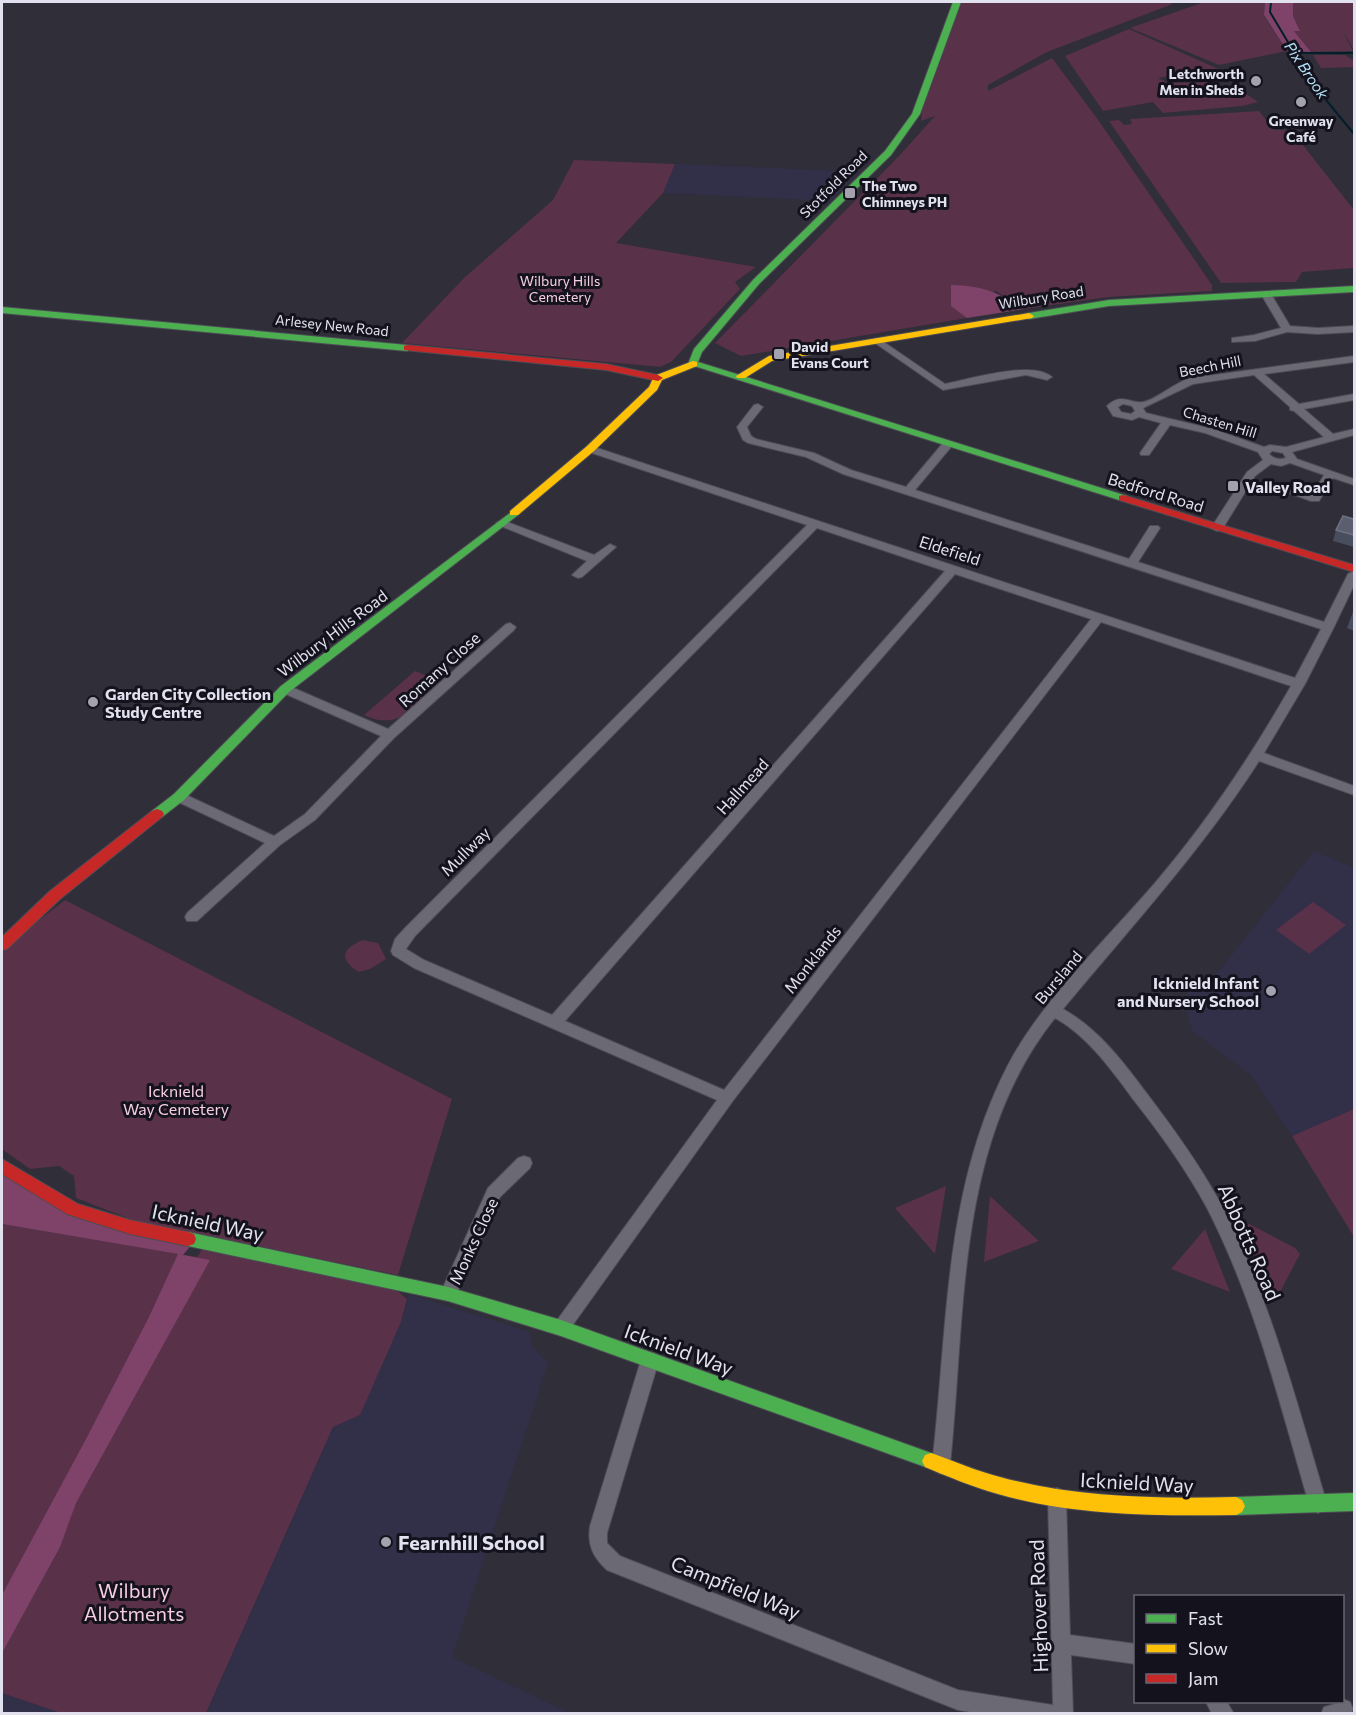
<svg xmlns="http://www.w3.org/2000/svg" width="1356" height="1715" viewBox="0 0 1356 1715" font-family="Commissioner,sans-serif">
	<style>
		.built { fill: #322f49 }
		.green { fill: #593149 }
		.forest { fill: #7f4369 }
		.lines { fill: none; stroke-linecap: round; stroke-linejoin: round }
		.stream { stroke: #041e2a; stroke-width: 2 }
		.street-casing { stroke: #4d4c55; stroke-width: 2 }
		.fast-casing { stroke: #4d4c55; stroke-width: 2 }
		.slow-casing { stroke: #4d4c55; stroke-width: 2 }
		.jam-casing { stroke: #4d4c55; stroke-width: 2 }
		.street { fill: #6b6a74; fill-rule: evenodd }
		.fast { fill: #4caf50; fill-rule: evenodd }
		.slow { fill: #ffc107; fill-rule: evenodd }
		.jam { fill: #c62828; fill-rule: evenodd }
		.wall { fill: #494e5f }
		.building { fill: #5a5e6e; stroke: #6f7282; stroke-width: 1.5 }
		.poi-dot { fill: #a3a2af; stroke: #14131d; stroke-width: 2 }
		.labels { text-anchor: middle; dominant-baseline: central; stroke-width: 6; stroke-linejoin: round; paint-order: stroke }
		.far-poi-label { font-size: 14px; font-weight: bold; fill: #e1e1ef; stroke: #14131d; text-anchor: start }
		.far-street-label { font-size: 14px; fill: #e1e1ef; stroke: #14131d }
		.far-park-label { font-size: 14px; fill: #f7cde3; stroke: #14131d }
		.far-water-label { font-size: 15px; font-style: italic; fill: #b5e0f7; stroke: #14131d }
		.poi-label { font-size: 16px; font-weight: bold; fill: #e1e1ef; stroke: #14131d; text-anchor: start }
		.street-label { font-size: 16px; fill: #e1e1ef; stroke: #14131d }
		.park-label { font-size: 16px; fill: #f7cde3; stroke: #14131d }
		.near-street-label { font-size: 20px; fill: #e1e1ef; stroke: #14131d }
		.near-poi-label { font-size: 20px; font-weight: bold; fill: #e1e1ef; stroke: #14131d; text-anchor: start }
		.near-park-label { font-size: 20px; fill: #f7cde3; stroke: #14131d }
	</style>
	<rect width="100%" height="100%" fill="#2f2e39"/>
	<g class="built">
		<polygon points="675,164 800,169 858,172 831,201 663,193"/>
		<polygon points="1314,851 1354,868 1354,1109 1292,1136 1251,1075 1192,1031 1183,998 1194,985 1207,980 1220,970"/>
		<polygon points="409,1294 530,1332 531,1345 548,1363 452,1657 569,1713 206,1714 333,1427 360,1415 401,1322"/>
		<polygon points="2,1693 61,1713 2,1713"/>
	</g>
	<g class="green">
		<polygon points="962,2 1173,2 1170,5 1047,52 988,85 988,91 1052,58 1099,121 1212,285 1212,291 1108,297 1024,309 996,291 952,306 967,318 741,356 715,343 898,157 935,116 921,121 922,111"/>
		<polygon points="1204,2 1265,2 1264,16 1287,51 1219,65 1130,28"/>
		<polygon points="1293,2 1354,2 1354,50 1343,32 1353,51 1311,52 1294,31 1300,31 1293,16"/>
		<polygon points="1129,29 1234,76 1187,81 1174,75 1158,78 1168,83 1215,82 1228,91 1245,93 1258,102 1242,106 1163,113 1153,102 1103,111 1065,56"/>
		<polygon points="1313,55 1345,55 1354,61 1354,67 1321,68"/>
		<polygon points="1259,111 1274,130 1290,130 1295,135 1354,210 1354,268 1302,272 1296,282 1221,283 1109,121 1119,120 1124,125 1132,124 1130,119"/>
		<polygon points="574,160 675,164 663,193 616,243 756,267 735,282 740,289 671,362 660,367 402,343 464,278 553,200"/>
		<path d="M415 671 441 681C415 704 400 733 364 715Z"/>
		<polygon points="65,900 452,1099 398,1275 135,1221 76,1198 74,1176 59,1166 30,1169 2,1149 2,949"/>
		<polygon points="1313,902 1346,925 1309,954 1276,930"/>
		<path d="M363 940 378 943 386 959 370 969 359 972C338 960 342 948 363 940Z"/>
		<polygon points="1354,1109 1354,1237 1292,1136"/>
		<polygon points="946,1186 935,1254 895,1208"/>
		<polygon points="990,1196 1039,1241 984,1262"/>
		<polygon points="1240,1219 1295,1248 1300,1254 1278,1296 1274,1297 1270,1290"/>
		<polygon points="2,1224 197,1257 205,1245 393,1287 407,1299 401,1322 360,1415 333,1427 206,1713 61,1713 2,1693"/>
		<polygon points="1205,1229 1230,1292 1171,1269"/>
	</g>
	<g class="forest">
		<polygon points="1265,2 1293,2 1293,16 1300,31 1294,31 1311,52 1287,51 1264,15"/>
		<path d="M951 285C984 286 997 292 1024 309L967 318 951 306Z"/>
		<polygon points="2,1172 42,1198 193,1243 183,1255 210,1260 76,1503 60,1547 2,1653 2,1595 85,1441 149,1317 178,1254 2,1224"/>
	</g>
	<g class="lines">
		<g class="stream">
			<polyline points="1271,2 1270,12 1313,84 1354,134"/>
			<polyline points="1295,53 1354,53"/>
		</g>
		<defs>
			<g id="street">
				<polygon points="1266,291 1271,294 1290,326 1318,328 1354,326 1354,332 1318,334 1287,332 1255,341 1232,342 1232,338 1254,335 1281,328 1261,294"/>
				<path d="M878 338 945 384C970 379 1032 360 1052 377L1047 380 1026 375 943 390 875 343V339Z"/>
				<path d="M1354 356V362L1264 374 1299 404 1354 394V400L1304 409 1333 434 1354 429V435L1292 452 1297 459 1354 479V485L1333 478 1319 501H1311L1283 491 1288 488 1312 495 1324 475 1290 463 1281 466 1271 464 1255 476 1223 528 1217 531 1211 528 1247 472 1263 460 1258 452 1205 433 1170 425 1149 455H1141L1140 453 1161 423 1139 417 1132 420 1113 416 1107 406C1122 392 1129 404 1143 402 1156 400 1175 382 1191 378ZM1254 375 1290 407V410L1294 411 1324 437 1286 447 1270 445 1264 447 1213 429 1146 413 1143 408 1193 384ZM1123 404 1132 406 1135 411 1131 414 1121 412 1118 407ZM1272 451 1283 453 1286 458C1279 460 1274 459 1269 454Z"/>
				<path d="M758 404 763 407 747 427 751 436 756 439 814 453 851 470 906 487 943 443H951V447L915 490 1129 559 1150 526H1158L1160 528 1138 562 1324 622 1348 574 1354 571V585L1334 627 1305 684 1264 753 1354 786V795L1259 761C1202 850 1131 927 1063 1009 1099 1029 1124 1063 1148 1095 1173 1128 1197 1161 1217 1197 1269 1292 1296 1401 1327 1504L1324 1510 1318 1513 1312 1510 1309 1504C1280 1405 1255 1301 1207 1208 1187 1171 1162 1136 1136 1103 1113 1072 1089 1037 1055 1018 955 1143 966 1314 950 1465L947 1471 941 1474 935 1471 932 1465C948 1329 943 1192 1007 1067 1040 1002 1107 939 1155 883 1207 822 1251 756 1291 686L1101 622 732 1102 567 1333 561 1336 555 1333 553 1328 555 1323 717 1100 414 968 393 955 391 951 395 939 405 928 807 525 586 451V447H594L1295 678 1321 629 843 474 806 457 748 443 743 440 737 427 754 405ZM817 528 945 571 552 1015 424 960 406 949 415 936ZM955 574 1091 619 724 1090 565 1021Z"/>
				<polygon points="502,520 594,555 610,544 616,547 582,577 578,578 572,575 587,561 498,525 496,523"/>
				<polygon points="510,623 516,627 514,630 394,738 315,820 280,845 197,921 187,921 185,917 187,913 265,843 174,800 172,797 174,794 184,794 274,836 305,814 381,736 281,692 279,689 281,686 289,686 388,729 506,624"/>
				<polygon points="524,1156 530,1158 532,1163 530,1168 500,1197 454,1299 448,1301 442,1299 440,1294 488,1188 518,1158"/>
				<path d="M650 1352 656 1354 659 1360 607 1533V1543L620 1556 958 1690 1053 1705 1048 1497 1051 1491 1057 1488 1063 1491 1066 1497 1070 1635 1136 1644V1664L1071 1655 1073 1714H982L958 1710 607 1570C593 1557 587 1545 590 1526L641 1360 644 1354Z"/>
				<polygon points="1343,1699 1350,1702 1353,1709 1351,1714 1321,1714 1324,1707 1342,1702"/>
				<polygon points="1206,1702 1227,1702 1234,1714 1212,1714"/>
			</g>
			<g id="fast">
				<polygon points="953,2 961,2 920,114 891,155 759,284 702,352 698,362 1127,496 1127,500 1119,500 688,364 694,349 753,280 885,151 912,114"/>
				<polygon points="1354,286 1354,292 1109,306 1029,319 1024,316 1029,313 1109,300"/>
				<polygon points="2,307 407,345 412,348 407,351 2,313"/>
				<polygon points="514,510 520,513 518,515 289,692 184,800 162,817 152,817 150,814 152,811 174,794 281,686"/>
				<polygon points="188,1232 448,1287 561,1320 931,1453 937,1455 940,1461 937,1467 931,1469 561,1336 448,1301 188,1246 182,1244 180,1239 182,1234"/>
				<polygon points="1354,1493 1354,1511 1236,1515 1230,1512 1227,1506 1230,1500 1236,1497"/>
			</g>
			<g id="slow">
				<polygon points="1029,313 1034,316 1032,318 772,361 745,378 737,378 736,376 769,356"/>
				<polygon points="693,361 697,362 697,366 662,380 657,390 594,451 518,515 510,515 510,511 586,447 649,387 654,376"/>
				<path d="M931 1453C954 1461 976 1471 1000 1477 1076 1498 1158 1499 1236 1497L1242 1500 1245 1506 1242 1512 1236 1515C1157 1516 1074 1516 998 1494 973 1487 949 1477 925 1467L922 1461 925 1455Z"/>
			</g>
			<g id="jam">
				<polygon points="407,345 606,364 658,375 663,378 658,381 606,370 404,350 404,346"/>
				<polygon points="1123,495 1354,565 1354,572 1119,500 1119,496"/>
				<polygon points="157,809 162,811 164,814 162,817 60,899 7,949 2,950 2,937 50,891 152,811"/>
				<polygon points="2,1159 78,1204 130,1220 188,1232 194,1234 196,1239 194,1244 188,1246 130,1234 67,1214 2,1174"/>
			</g>
		</defs>
		<use href="#street" class="street-casing"/>
		<use href="#fast" class="fast-casing"/>
		<use href="#slow" class="slow-casing"/>
		<use href="#jam" class="jam-casing"/>
		<use href="#street" class="street"/>
		<use href="#fast" class="fast"/>
		<use href="#slow" class="slow"/>
		<use href="#jam" class="jam"/>
	</g>
	<g class="wall">
		<polygon points="1354,519 1354,547 1333,541 1336,530"/>
		<polygon points="1354,609 1354,631 1347,628"/>
	</g>
	<polygon class="building" points="1343,516 1354,519 1354,535 1336,530"/>
	<g class="poi-dot">
		<circle cx="1256" cy="81" r="6"/>
		<circle cx="1301" cy="102" r="6"/>
		<rect x="844" y="187" width="12" height="12" rx="3"/>
		<rect x="773" y="348" width="12" height="12" rx="3"/>
		<rect x="1227" y="480" width="12" height="12" rx="3"/>
		<circle cx="93" cy="702" r="6"/>
		<circle cx="1271" cy="991" r="6"/>
		<circle cx="386" cy="1542" r="6"/>
	</g>
	<g class="labels">
		<g class="far-poi-label">
			<text x="1244" y="73" text-anchor="end">Letchworth<tspan x="1244" dy="16">Men in Sheds</tspan></text>
			<text x="1301" y="120" text-anchor="middle">Greenway<tspan x="1301" dy="16">Café</tspan></text>
			<text x="862" y="185">The Two<tspan x="862" dy="16">Chimneys PH</tspan></text>
			<text x="791" y="346">David<tspan x="791" dy="16">Evans Court</tspan></text>
		</g>
		<g class="far-street-label">
			<text transform="translate(833 184) rotate(-45)">Stotfold Road</text>
			<text transform="translate(1041 297) rotate(-9)">Wilbury Road</text>
			<text transform="translate(332 325) rotate(6)">Arlesey New Road</text>
			<text transform="translate(1210 366) rotate(-11)">Beech Hill</text>
			<text transform="translate(1220 422) rotate(17)">Chasten Hill</text>
		</g>
		<g class="far-park-label">
			<text x="560" y="280">Wilbury Hills<tspan x="560" dy="16">Cemetery</tspan></text>
		</g>
		<g class="far-water-label">
			<text transform="translate(1307 70) rotate(56)">Pix Brook</text>
		</g>
		<g class="poi-label">
			<text x="1245" y="486">Valley Road</text>
			<text x="105" y="693">Garden City Collection<tspan x="105" dy="18">Study Centre</tspan></text>
			<text x="1259" y="982" text-anchor="end">Icknield Infant<tspan x="1259" dy="18">and Nursery School</tspan></text>
		</g>
		<g class="street-label">
			<text transform="translate(1156 492) rotate(17)">Bedford Road</text>
			<text transform="translate(950 550) rotate(18)">Eldefield</text>
			<text transform="translate(332 633) rotate(-37)">Wilbury Hills Road</text>
			<text transform="translate(439 669) rotate(-42)">Romany Close</text>
			<text transform="translate(742 786) rotate(-48)">Hallmead</text>
			<text transform="translate(465 851) rotate(-45)">Mullway</text>
			<text transform="translate(812 959) rotate(-52)">Monklands</text>
			<text transform="translate(1058 977) rotate(-50)">Bursland</text>
			<text transform="translate(473 1241) rotate(-65)">Monks Close</text>
		</g>
		<g class="park-label">
			<text x="176" y="1090">Icknield<tspan x="176" dy="18">Way Cemetery</tspan></text>
		</g>
		<g class="near-street-label">
			<text transform="translate(208 1222) rotate(12)">Icknield Way</text>
			<text transform="translate(1250 1242) rotate(66)">Abbotts Road</text>
			<text transform="translate(679 1349) rotate(20)">Icknield Way</text>
			<text transform="translate(1137 1482) rotate(3)">Icknield Way</text>
			<text transform="translate(736 1587) rotate(22)">Campfield Way</text>
			<text transform="translate(1038 1606) rotate(-92)">Highover Road</text>
		</g>
		<g class="near-poi-label">
			<text x="398" y="1542">Fearnhill School</text>
		</g>
		<g class="near-park-label">
			<text x="134" y="1590">Wilbury<tspan x="134" dy="23">Allotments</tspan></text>
		</g>
	</g>
	<rect width="1356" height="1715" fill="none" stroke="#e1e1ef" stroke-width="6"/>
	<rect x="1134" y="1595" width="210" height="108" fill="#14131d" stroke="#666571" stroke-width="1.5"/>
	<rect x="1146" y="1614" width="30" height="9" fill="#4caf50" stroke="#666571" stroke-width="1.5"/>
	<text x="1188" y="1625" font-size="18" fill="#e1e1ef">Fast</text>
	<rect x="1146" y="1644" width="30" height="9" fill="#ffc107" stroke="#666571" stroke-width="1.5"/>
	<text x="1188" y="1655" font-size="18" fill="#e1e1ef">Slow</text>
	<rect x="1146" y="1674" width="30" height="9" fill="#c62828" stroke="#666571" stroke-width="1.5"/>
	<text x="1188" y="1685" font-size="18" fill="#e1e1ef">Jam</text>
</svg>
